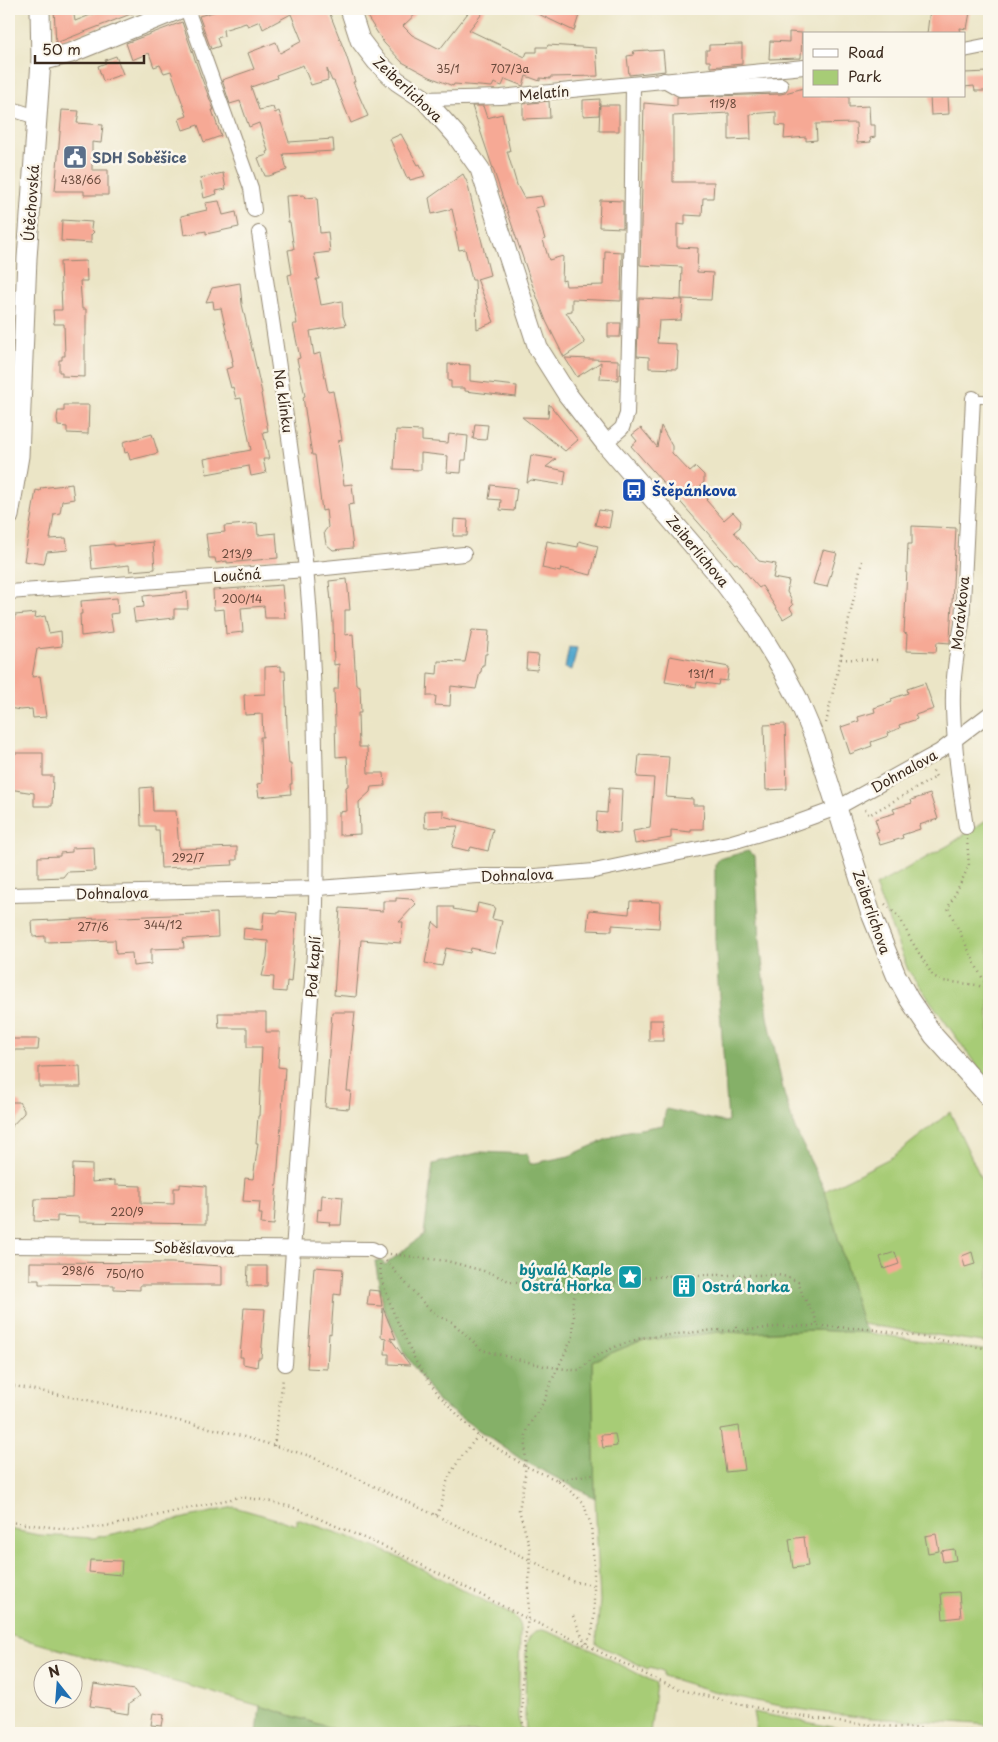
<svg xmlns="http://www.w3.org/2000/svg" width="998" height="1742" viewBox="0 0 998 1742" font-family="'Playpen Sans',sans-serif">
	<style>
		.green { fill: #a7cc76; stroke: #717b4a }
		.forest { fill: #85b067; stroke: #606d42 }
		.water { fill: #52a8ce; stroke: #466976 }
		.building { fill: #f6a995 }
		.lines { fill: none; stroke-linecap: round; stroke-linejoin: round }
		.lane-casing { stroke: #938872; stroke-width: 9 }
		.street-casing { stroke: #938872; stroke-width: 16 }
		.secondary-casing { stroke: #938872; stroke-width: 21 }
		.path { stroke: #938872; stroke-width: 2.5; stroke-dasharray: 1 4; stroke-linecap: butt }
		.lane { stroke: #fff; stroke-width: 7 }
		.street { stroke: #fff; stroke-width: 14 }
		.secondary { stroke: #fff; stroke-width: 19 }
		.labels { text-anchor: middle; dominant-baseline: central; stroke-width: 5; stroke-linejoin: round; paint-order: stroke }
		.number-label { font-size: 11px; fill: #6a4a3c }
		.street-label { font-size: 14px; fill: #3b2a1e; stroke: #fbf7ec }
		.service-label { font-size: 14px; font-weight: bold; fill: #4e5e75; stroke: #fbf7ec; text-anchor: start }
		.transit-label { font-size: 14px; font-weight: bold; fill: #164399; stroke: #fbf7ec; text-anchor: start }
		.culture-label { font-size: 14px; font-weight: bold; fill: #0d838f; stroke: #fbf7ec; text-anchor: end }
	</style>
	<rect width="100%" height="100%" fill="#fbf7ec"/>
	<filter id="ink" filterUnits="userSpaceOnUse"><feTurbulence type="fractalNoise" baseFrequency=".02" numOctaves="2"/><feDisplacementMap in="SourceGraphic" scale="10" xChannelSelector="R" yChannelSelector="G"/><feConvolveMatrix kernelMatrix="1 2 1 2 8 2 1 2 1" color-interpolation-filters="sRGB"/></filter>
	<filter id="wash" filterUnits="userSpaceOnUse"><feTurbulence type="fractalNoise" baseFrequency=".0096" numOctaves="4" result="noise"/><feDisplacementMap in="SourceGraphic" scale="20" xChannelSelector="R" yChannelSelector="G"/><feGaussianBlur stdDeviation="1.12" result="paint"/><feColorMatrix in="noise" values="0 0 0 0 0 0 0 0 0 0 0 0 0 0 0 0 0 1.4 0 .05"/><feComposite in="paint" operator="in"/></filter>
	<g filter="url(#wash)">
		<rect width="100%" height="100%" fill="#ebe5c6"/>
		<g class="green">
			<polygon points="989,818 989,1083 908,970 875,886 949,845"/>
			<polygon points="950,1112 989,1195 989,1343 862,1324 825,1191 894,1156"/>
			<path d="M813 1330 870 1333 989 1351V1725C950 1721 911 1721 871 1718 801 1712 730 1698 663 1676V1671L650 1667 648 1669 596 1644 600 1601 595 1498 592 1361 640 1341 719 1332 749 1333Z"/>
			<path d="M234 1507 297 1525V1519L349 1537 399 1557 514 1616 519 1622 520 1630 518 1716 520 1728 526 1730 525 1716 526 1646C529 1636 532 1630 543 1630L582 1645 656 1683 650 1733H347L260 1706 9 1635V1529L38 1535 94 1538Z"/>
			<polygon points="753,1712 864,1733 757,1733"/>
		</g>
		<g class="forest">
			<polygon points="748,851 755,856 760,940 768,1017 784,1094 795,1129 825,1191 862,1324 870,1333 813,1330 749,1333 719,1332 640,1341 592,1361 595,1498 522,1460 438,1402 405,1354 383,1306 375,1261 381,1260 385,1265 424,1234 433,1164 481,1152 527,1154 530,1164 569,1156 623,1132 663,1125 666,1109 724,1122 728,1121 715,940 715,865 719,859"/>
			<polygon points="260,1706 347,1733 257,1733"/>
		</g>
		<polygon class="water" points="569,647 577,648 572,670 565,668"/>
		<g id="blocks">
			<g class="building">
				<polygon points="54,9 73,9 75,21 106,9 141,10 56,43"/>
				<polygon points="224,9 328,9 345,52 355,82 353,82 368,116 351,123 334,81 332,81 327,69 328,80 311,85 303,65 276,75 277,78 251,87 259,110 273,107 275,113 279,111 289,142 333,139 334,151 283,154 287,170 269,176 265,176 258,158 267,155 266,152 268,151 259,123 249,127 240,101 230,104 222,80 254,69 248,53 276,42 280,53 302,41 291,14 263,29 260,21 248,26 246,23 223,30 224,36 217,38 220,46 211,49 199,16"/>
				<polygon points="366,9 421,9 403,26 412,35 440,49 471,9 486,9 469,30 525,57 527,52 537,52 537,47 547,47 548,45 596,48 598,76 550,77 550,79 540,78 540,81 526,76 523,86 505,79 502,86 494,83 492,87 454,84 453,86 430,77 402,62 384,43 368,18"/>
				<polygon points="528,9 581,9 574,31"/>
				<polygon points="930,9 953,9 970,12 967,29 960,28 961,34 927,34"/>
				<polygon points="182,22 200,74 214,110 212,110 221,136 204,142 198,125 183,130 179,119 187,116 171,71 164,73 160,65 154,67 149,53 132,60 126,43"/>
				<polygon points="789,32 802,33 801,58 769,59 770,41 789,42"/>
				<polygon points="742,44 742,64 710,67 710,61 706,61 706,50 709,50 709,45"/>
				<polygon points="648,50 649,51 663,50 665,71 629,75 627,56 634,55 633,51"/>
				<polygon points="116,56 123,74 103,81 98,66 106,63 105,60"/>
				<polygon points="989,72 989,91 975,91 974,86 964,87 964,73"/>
				<polygon points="804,88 804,96 849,96 849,107 869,106 870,125 875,125 875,137 870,138 871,142 857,143 856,123 816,124 817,140 806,141 806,137 784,139 785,126 776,125 776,112 750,114 751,139 729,140 729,113 673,116 673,182 714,182 713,198 703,198 702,216 685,215 685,225 677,224 677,247 698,248 697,272 713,273 711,300 681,299 682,267 640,265 644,103 677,106 677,97 781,94"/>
				<polygon points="930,96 948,96 949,114 931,115"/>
				<polygon points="600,99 599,115 583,116 583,100"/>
				<polygon points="549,101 550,118 523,119 523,104"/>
				<polygon points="600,105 619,105 619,131 599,131"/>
				<polygon points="472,106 483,106 487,118 502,114 510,151 507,151 517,185 524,198 541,196 544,206 535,208 545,239 543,240 549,260 563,256 562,281 565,280 566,286 604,285 605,251 622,252 621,301 572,299 572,311 566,312 585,343 564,357 546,321 529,276"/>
				<polygon points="62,110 79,111 77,123 103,125 101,143 92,142 92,170 108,170 108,195 84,195 84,191 55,191"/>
				<polygon points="401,134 418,165 420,164 425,176 410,180 409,177 407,178 390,139"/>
				<polygon points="223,173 226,189 216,191 217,194 204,198 200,178"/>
				<polygon points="463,174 467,182 490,275 477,279 494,322 477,329 475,280 472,280 465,249 459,250 455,232 457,231 452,209 432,214 429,198"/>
				<polygon points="304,195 305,198 317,197 320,233 328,232 330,252 314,254 319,279 316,279 321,305 342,301 343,316 346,325 310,331 314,355 320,353 328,392 333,391 342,440 338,441 344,485 352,484 354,504 348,505 353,548 333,550 326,544 324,532 328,527 326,510 322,511 315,455 312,455 303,397 305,396 297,359 300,358 293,324 297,324 288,275 292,274 288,250 294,249 290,222 288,222 286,196"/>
				<polygon points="600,200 623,201 623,228 599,227"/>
				<polygon points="219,201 223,215 236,212 239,227 206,234 206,231 184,235 181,216 207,210 205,203"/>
				<polygon points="62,220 92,222 91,229 94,232 91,235 91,243 61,241"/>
				<polygon points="86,261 87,281 80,281 82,309 86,309 86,336 85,336 85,377 62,376 62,372 59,372 59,360 62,360 62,356 65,356 64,324 54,324 53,310 62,310 60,262"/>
				<polygon points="240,283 242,304 262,393 261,394 268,431 263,432 269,459 263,459 266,473 251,476 249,466 207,474 204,459 251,450 241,398 236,399 233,387 231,388 226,369 233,367 232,361 233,361 221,308 214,309 213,301 206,302 212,288"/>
				<polygon points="639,298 683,300 681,320 659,321 657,343 676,344 676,351 678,351 677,369 649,368 649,357 637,356"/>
				<polygon points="608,323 621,323 620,337 608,337"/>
				<polygon points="565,358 618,360 618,380 600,379 601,362 577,377"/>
				<polygon points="448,364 470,365 470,381 517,386 516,397 465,391 465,388 451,388 451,381 448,381"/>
				<polygon points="549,404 578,440 565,451 522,417 548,418"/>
				<polygon points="64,405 89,405 88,434 67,433 67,427 58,426 57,418 58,411 64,411"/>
				<polygon points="475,424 488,425 486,440 473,439"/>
				<polygon points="661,426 672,446 672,453 690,472 696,467 704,475 704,482 700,486 709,497 706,500 724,520 733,512 741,521 740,527 734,532 759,561 776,564 773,578 789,581 787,592 792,601 791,602 793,605 790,608 793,613 783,619 762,586 759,588 737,563 735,564 631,446 637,441 632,435 641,428 657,447"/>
				<polygon points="396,430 422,431 422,441 448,443 449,434 468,436 466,460 462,460 461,473 447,472 448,456 421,453 421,470 394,469"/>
				<polygon points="152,434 158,453 130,460 128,452 125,453 123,442"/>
				<polygon points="531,455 556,459 546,467 566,471 564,485 531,480 527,483"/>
				<polygon points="72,484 74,499 62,501 60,513 54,514 50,539 66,538 68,550 47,552 44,564 24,561 36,490 40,491 41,488"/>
				<polygon points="491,485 517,488 514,511 500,510 501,500 489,499"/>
				<polygon points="599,510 612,512 609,528 595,525"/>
				<polygon points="454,519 468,520 467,536 453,536"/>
				<polygon points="257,523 258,535 276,533 278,558 227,563 227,561 216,563 215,558 209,558 206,534 225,532 224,526"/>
				<polygon points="912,526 956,528 950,640 950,643 937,642 936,652 906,651 907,634 904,633 905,614 908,544 912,544"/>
				<polygon points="547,541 578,547 579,541 598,546 591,575 561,568 560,572 542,568"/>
				<polygon points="153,542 155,569 130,571 129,565 92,569 90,546 114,544 114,546"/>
				<polygon points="823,550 837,553 827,587 813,584"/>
				<polygon points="347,579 350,610 345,610 345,635 353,634 356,684 360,686 361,713 358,713 359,747 367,747 368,773 384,773 385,786 371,787 370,792 359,802 360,834 341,835 339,835 339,812 347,811 346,787 348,786 348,774 347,756 336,757 334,689 338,689 339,664 334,665 333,622 329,581"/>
				<polygon points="282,585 285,618 265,618 264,606 241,608 243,632 226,634 224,609 214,610 213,590"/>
				<polygon points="187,592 188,609 174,609 174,618 135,622 133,608 144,607 143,596"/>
				<polygon points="117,598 118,613 110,614 113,632 81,636 80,614 82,614 81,601"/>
				<polygon points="36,613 35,618 45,616 49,633 61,631 62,646 37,649 32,677 40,676 46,717 33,718 32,709 20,710 9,708 9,651 15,615"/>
				<polygon points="472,630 489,631 487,654 485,654 484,665 482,665 481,672 480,672 476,689 451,686 450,706 435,705 436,696 427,696 428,673 437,674 438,661 465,662"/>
				<polygon points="527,654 539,655 537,670 526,669"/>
				<polygon points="670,656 729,667 727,681 719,680 718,685 697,682 696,687 665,682"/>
				<polygon points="281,666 281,671 285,671 288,754 289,764 291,764 292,784 290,784 291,794 259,797 257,784 262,783 260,737 263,737 262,714 245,715 244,695 265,694 265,667"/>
				<polygon points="925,683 934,709 915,715 917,719 899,725 900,728 887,733 888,736 871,742 872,746 850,754 841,727 859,721 858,717 875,712 874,708 892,702 891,699 908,693 907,689"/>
				<polygon points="785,724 787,789 766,790 764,725"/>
				<polygon points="9,753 43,753 43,776 53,776 52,806 34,806 34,793 9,789"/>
				<polygon points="639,755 669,757 666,797 693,799 693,805 704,805 703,829 691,829 691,832 671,830 671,838 635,844 633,831 650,828 654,778 637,777"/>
				<polygon points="152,787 153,811 176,811 179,849 237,847 237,860 232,860 233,865 161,868 159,830 155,830 155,826 141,826 140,788"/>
				<polygon points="609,788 622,789 620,833 596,831 597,812 607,813"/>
				<polygon points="930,794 938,819 919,825 920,829 902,835 903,838 880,845 876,832 879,831 875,819 895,813 893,809 912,803 911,800"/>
				<polygon points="443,810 443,816 493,829 488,851 471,847 469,851 452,847 458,826 425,828 424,811"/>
				<polygon points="94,847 95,871 67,872 63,877 38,878 38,857 60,856 60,853 72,852 72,848"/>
				<polygon points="396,898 411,899 416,904 399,922 403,922 401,943 361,940 356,997 334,995 340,908 383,911 383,901 396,901"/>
				<polygon points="630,901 660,902 659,928 612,925 612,931 587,930 589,910 629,914"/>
				<polygon points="478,903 495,907 492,919 502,921 495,953 471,948 470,953 446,948 442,966 425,963 433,922 440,928 440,907 454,907 453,909 476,913"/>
				<polygon points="279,911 297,913 291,982 287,981 286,992 273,991 274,977 262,976 267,957 268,941 243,939 244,928 262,930 264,912 279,913"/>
				<polygon points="217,913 218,937 183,939 184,948 151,949 151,964 133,966 132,953 116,954 115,940 45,942 45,936 33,937 32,921"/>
				<polygon points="332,1012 355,1012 347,1091 351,1091 349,1109 325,1107"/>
				<polygon points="218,1013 266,1013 266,1032 280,1032 278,1067 285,1068 274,1225 261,1224 262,1214 259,1214 260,1202 243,1201 245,1178 253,1179 258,1143 256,1143 258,1116 259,1116 262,1047 247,1047 247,1028 219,1028"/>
				<rect x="649" y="1020" width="14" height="21"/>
				<polygon points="9,1039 39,1039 38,1050 9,1050"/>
				<polygon points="80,1066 81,1087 39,1087 39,1067"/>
				<polygon points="9,1102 19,1102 24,1110 24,1113 9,1129"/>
				<polygon points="73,1164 92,1165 92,1182 115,1180 115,1185 141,1186 141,1203 174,1204 174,1188 180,1188 180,1184 206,1186 206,1224 79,1222 79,1217 57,1216 57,1222 34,1221 35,1199 72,1198"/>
				<polygon points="322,1195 343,1197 341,1225 329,1225 330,1222 317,1221 318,1209 321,1210"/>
				<polygon points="895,1252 899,1264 884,1269 880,1257"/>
				<polygon points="972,1252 975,1264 965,1267 962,1256"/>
				<polygon points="30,1262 172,1263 222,1266 222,1285 140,1285 140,1290 114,1289 114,1285 39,1284 39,1280 30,1280"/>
				<polygon points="248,1266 267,1266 267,1286 247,1286"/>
				<polygon points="314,1267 343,1269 341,1295 334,1294 331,1334 329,1333 327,1369 307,1368"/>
				<polygon points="369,1290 380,1291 382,1306 367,1305"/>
				<polygon points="244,1308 265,1309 261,1358 258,1358 257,1367 243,1364 243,1357 240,1357"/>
				<polygon points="383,1308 396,1339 390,1338 410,1365 389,1364 389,1354 385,1354 386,1338 381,1337"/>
				<polygon points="739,1426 745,1470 726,1472 720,1429"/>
				<polygon points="615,1434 617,1446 603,1448 601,1435"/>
				<polygon points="936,1534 939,1551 928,1553 925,1536"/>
				<polygon points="804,1537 808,1566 793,1568 789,1539"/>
				<polygon points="954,1549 956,1560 943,1562 941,1551"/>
				<polygon points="90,1560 122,1561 121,1575 89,1572"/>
				<polygon points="959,1592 961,1617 943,1619 941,1593"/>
				<polygon points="94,1684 134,1690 139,1697 129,1704 128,1714 110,1711 110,1709 90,1706"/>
				<polygon points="153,1713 164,1715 162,1726 151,1725"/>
			</g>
		</g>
	</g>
	<g filter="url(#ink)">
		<use href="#blocks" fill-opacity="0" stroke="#938872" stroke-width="1"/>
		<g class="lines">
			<defs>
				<polyline id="lane" points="973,398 989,399"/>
				<g id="street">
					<polyline points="187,9 251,188 254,210"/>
					<polyline points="964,50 989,45"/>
					<polyline points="664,80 680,89 781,85"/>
					<polyline points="424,99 501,97 804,67"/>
					<polyline points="9,108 36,117"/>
					<path d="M259 233C276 345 293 457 306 569 312 628 314 687 315 746 317 816 318 885 314 954L285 1364"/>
					<polyline points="605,443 622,428 627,414 631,273 633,84"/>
					<polyline points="9,592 306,570 464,554"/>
					<path d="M966 827C960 788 954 748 953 708 952 680 957 651 962 624L973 398"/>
					<polyline points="9,895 318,888 477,876 535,876 594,871 732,842 790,825 837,808 940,751 989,714"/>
					<polyline points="9,1246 372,1249 378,1252"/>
				</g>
				<g id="secondary">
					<polyline points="350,9 360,40 376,61 397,81 424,99 456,135 480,169 538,348 567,394 605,443 716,572 754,623 782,669 798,699 815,739 870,911 896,975 909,999 934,1036 989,1097"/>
					<polyline points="41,61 71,53 180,9"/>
					<polyline points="9,516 19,456 27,258 41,61 40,9"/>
				</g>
			</defs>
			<use href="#lane" class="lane-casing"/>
			<use href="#street" class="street-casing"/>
			<use href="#secondary" class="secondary-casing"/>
			<g class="path">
				<polyline points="841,659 878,660"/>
				<polyline points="826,723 862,561"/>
				<polyline points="865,809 869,815 936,777 933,771"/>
				<polyline points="967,839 969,866 948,908 979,972 989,989"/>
				<polyline points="885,904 900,918 911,940 933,976 943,981 977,985 989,990"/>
				<polyline points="390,1254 447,1261 491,1273 511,1282 540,1282 576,1290 633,1279 677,1275 777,1275 788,1277 798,1282 803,1296 814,1314 818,1326"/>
				<polyline points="386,1261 428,1308 438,1316 452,1322 482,1350 544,1366 573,1370 580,1370 594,1357 617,1346 641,1338 715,1330 737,1331 777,1327 818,1326 869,1329 929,1338 989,1349"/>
				<polyline points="380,1264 381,1278 394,1314 416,1362 439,1395 478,1436 525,1466 557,1480 583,1502 591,1525 594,1566 594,1617 592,1633 586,1644"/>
				<polyline points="736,1326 737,1331"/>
				<polyline points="9,1385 92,1401 227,1432 310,1456 530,1560 574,1582 594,1585"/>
				<polyline points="274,1446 283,1378"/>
				<polyline points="557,1480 593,1474"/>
				<path d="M436 1515C445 1501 442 1496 447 1482 451 1469 469 1447 478 1436"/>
				<polyline points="9,1522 75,1530 114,1525 240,1497 262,1500 292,1507 394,1551 528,1619 586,1645 659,1681 685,1691 771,1711 838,1722 909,1728 989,1732"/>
				<polyline points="573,1616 585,1643"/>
				<polyline points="525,1733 522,1720 522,1685 524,1646 528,1619 530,1548 519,1510 525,1477 526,1435 529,1425 545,1400 548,1389 573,1336 574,1316 572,1304 576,1290"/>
			</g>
			<use href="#lane" class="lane"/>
			<use href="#street" class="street"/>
			<use href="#secondary" class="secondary"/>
		</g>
	</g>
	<defs>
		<symbol id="civic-square" viewBox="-11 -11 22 22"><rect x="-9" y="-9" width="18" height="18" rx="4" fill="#5c6f8a" stroke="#fbf7ec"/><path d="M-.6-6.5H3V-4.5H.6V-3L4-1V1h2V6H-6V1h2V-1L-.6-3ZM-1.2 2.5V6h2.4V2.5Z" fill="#fff"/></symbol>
		<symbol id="bus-square" viewBox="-11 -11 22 22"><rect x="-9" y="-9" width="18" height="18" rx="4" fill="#1a4fb4" stroke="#fbf7ec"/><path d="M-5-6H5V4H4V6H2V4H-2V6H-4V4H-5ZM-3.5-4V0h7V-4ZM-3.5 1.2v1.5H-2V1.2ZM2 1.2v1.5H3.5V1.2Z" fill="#fff"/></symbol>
		<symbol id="sight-square" viewBox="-11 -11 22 22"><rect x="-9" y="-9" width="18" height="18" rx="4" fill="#0f9aa8" stroke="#fbf7ec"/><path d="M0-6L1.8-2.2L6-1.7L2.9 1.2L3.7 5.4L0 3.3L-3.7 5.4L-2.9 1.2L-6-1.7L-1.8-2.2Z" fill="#fff"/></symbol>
		<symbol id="building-square" viewBox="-11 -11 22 22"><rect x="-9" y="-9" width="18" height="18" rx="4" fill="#0f9aa8" stroke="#fbf7ec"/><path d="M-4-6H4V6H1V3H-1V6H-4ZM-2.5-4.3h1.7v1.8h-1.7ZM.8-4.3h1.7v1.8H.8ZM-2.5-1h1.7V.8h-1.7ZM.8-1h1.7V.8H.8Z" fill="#fff"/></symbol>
	</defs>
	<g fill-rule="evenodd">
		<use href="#civic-square" x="61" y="143" width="28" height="28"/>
		<use href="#bus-square" x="620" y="476" width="28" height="28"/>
		<use href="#sight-square" x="616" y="1263" width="28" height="28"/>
		<use href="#building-square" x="670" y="1272" width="28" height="28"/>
	</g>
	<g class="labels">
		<g class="number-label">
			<text x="448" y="68">35/1</text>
			<text x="510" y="68">707/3a</text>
			<text x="723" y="103">119/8</text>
			<text x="81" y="179">438/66</text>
			<text x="237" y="553">213/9</text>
			<text x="242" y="598">200/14</text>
			<text x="701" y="673">131/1</text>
			<text x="188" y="857">292/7</text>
			<text x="163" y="924">344/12</text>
			<text x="93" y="926">277/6</text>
			<text x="127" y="1211">220/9</text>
			<text x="78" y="1270">298/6</text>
			<text x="125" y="1273">750/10</text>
		</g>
		<g class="street-label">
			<text transform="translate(408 89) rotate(43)">Zeiberlichova</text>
			<text transform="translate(544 93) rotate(-5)">Melatín</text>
			<text transform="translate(31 203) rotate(-86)">Útěchovská</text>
			<text transform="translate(284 401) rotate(82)">Na klínku</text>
			<text transform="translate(698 551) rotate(50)">Zeiberlichova</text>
			<text transform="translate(237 575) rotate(-4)">Loučná</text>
			<text transform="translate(960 613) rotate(-84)">Morávkova</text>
			<text transform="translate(904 771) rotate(-29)">Dohnalova</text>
			<text transform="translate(517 875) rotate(-2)">Dohnalova</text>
			<text transform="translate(112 893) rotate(-1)">Dohnalova</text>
			<text transform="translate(872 912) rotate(71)">Zeiberlichova</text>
			<text transform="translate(313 967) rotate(-86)">Pod kaplí</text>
			<text transform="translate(194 1248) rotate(1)">Soběslavova</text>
		</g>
		<g class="service-label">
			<text x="92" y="157">SDH Soběšice</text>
		</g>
		<g class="transit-label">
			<text x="652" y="490">Štěpánkova</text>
		</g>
		<g class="culture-label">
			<text x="612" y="1269">bývalá Kaple<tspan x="612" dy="16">Ostrá Horka</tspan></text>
			<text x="702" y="1286" text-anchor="start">Ostrá horka</text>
		</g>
	</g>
	<rect width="998" height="1742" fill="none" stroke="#fbf7ec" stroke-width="30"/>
	<rect x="803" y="32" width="162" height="65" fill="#fbf7ec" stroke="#aea59a"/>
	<rect x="813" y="49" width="25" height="8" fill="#ffffff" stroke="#aea59a"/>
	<text x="848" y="58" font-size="15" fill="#3b2a1e">Road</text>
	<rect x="813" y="70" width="25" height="15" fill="#a7cc76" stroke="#aea59a"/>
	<text x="848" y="82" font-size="15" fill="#3b2a1e">Park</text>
	<g transform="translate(58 1684) rotate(343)"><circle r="24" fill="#fbf7ec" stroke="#aea59a"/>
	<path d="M0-4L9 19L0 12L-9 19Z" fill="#1f6fb2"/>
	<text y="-8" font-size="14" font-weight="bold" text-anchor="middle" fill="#3b2a1e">N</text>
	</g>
	<path d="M35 55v8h109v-8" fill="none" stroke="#3b2a1e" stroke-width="2.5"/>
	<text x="42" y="55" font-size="15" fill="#3b2a1e" stroke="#fbf7ec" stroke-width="4" paint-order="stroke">50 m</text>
</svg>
